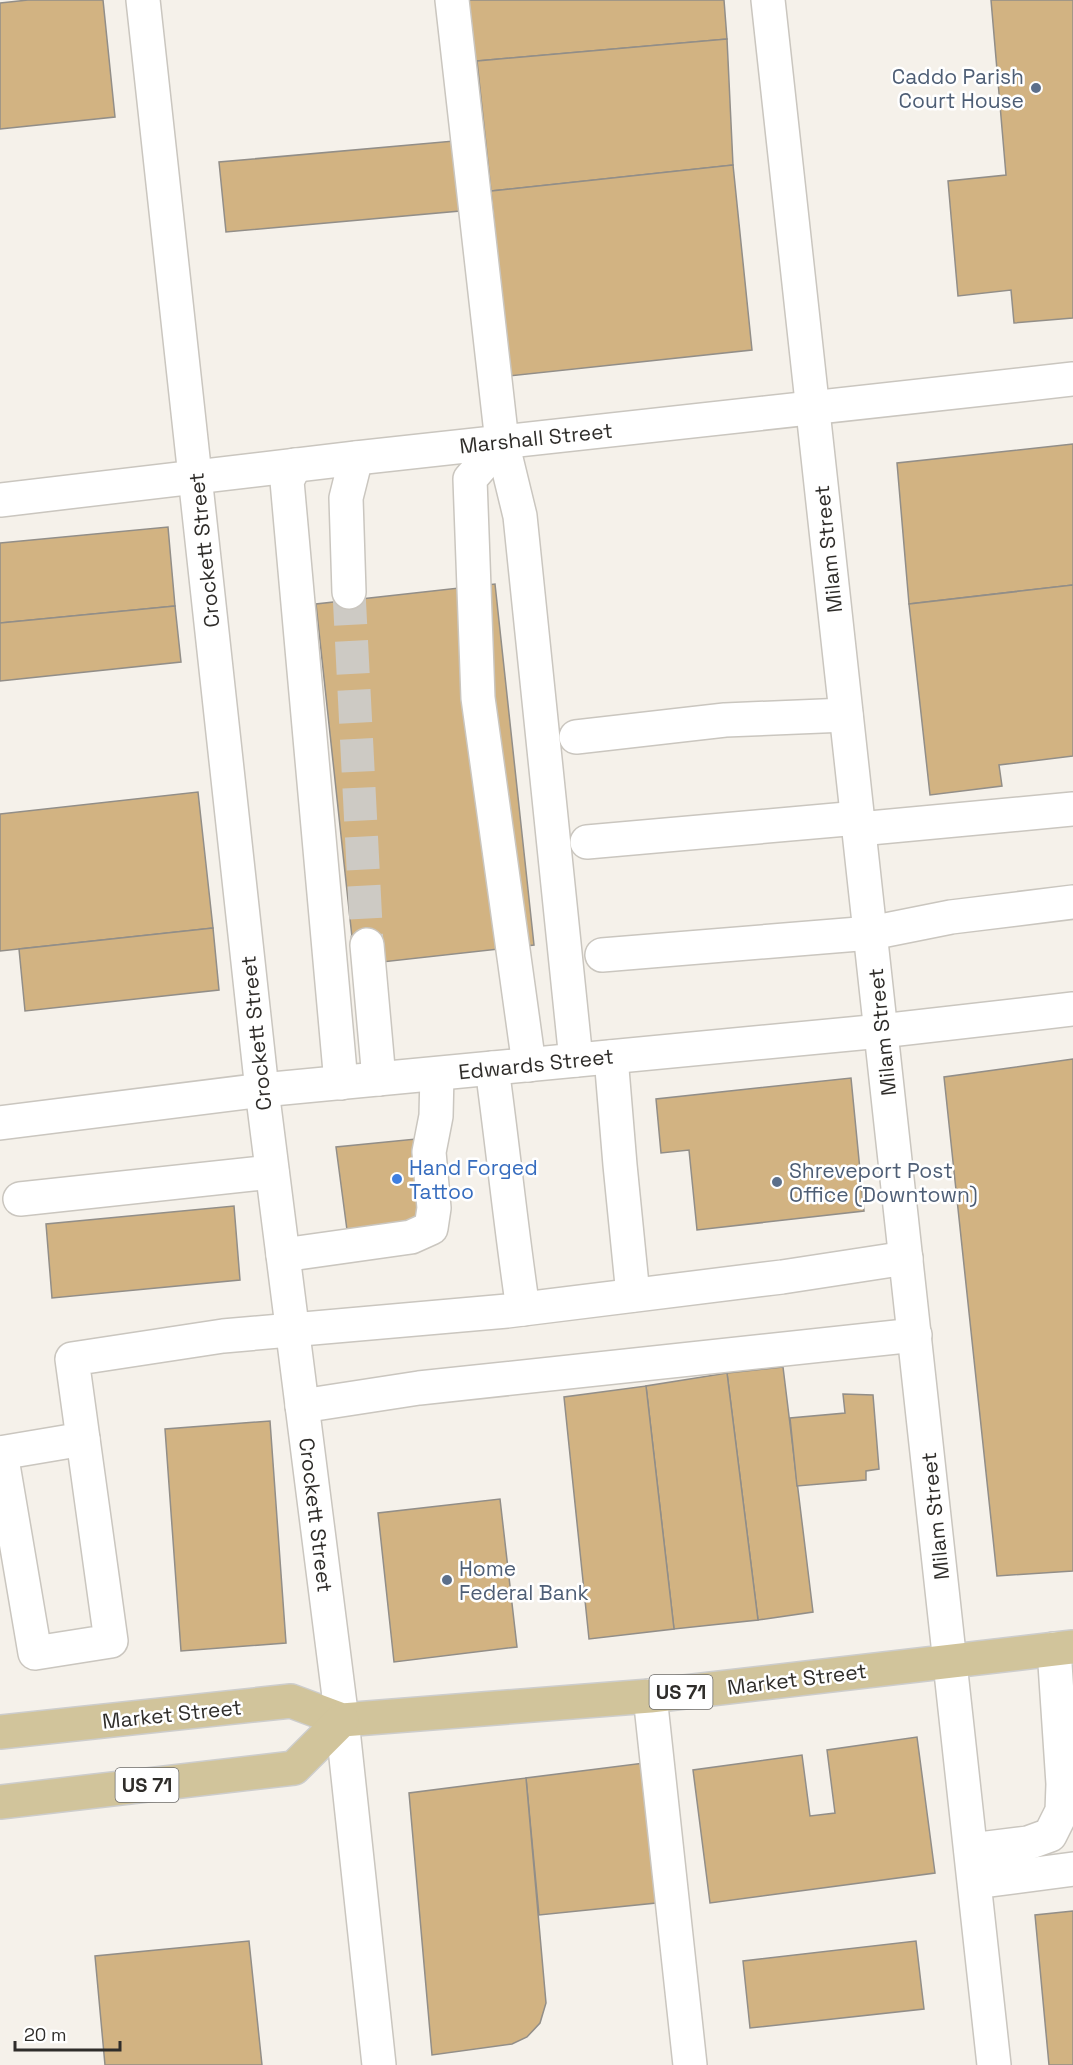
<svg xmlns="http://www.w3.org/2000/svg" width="1073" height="2065" viewBox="0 0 1073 2065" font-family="'Space Grotesk',sans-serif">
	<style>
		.building { fill: #d2b382; stroke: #928e88; stroke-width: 1.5 }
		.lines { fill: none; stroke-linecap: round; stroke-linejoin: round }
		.minor-tunnel { stroke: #cdcac4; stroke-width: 33; stroke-dasharray: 33 16; stroke-linecap: butt }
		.minor-casing { stroke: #cac6bf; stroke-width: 36 }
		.major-casing { stroke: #cdcdcc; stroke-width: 36 }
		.minor { stroke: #fff; stroke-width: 33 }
		.major { stroke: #d1c49b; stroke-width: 33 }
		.service-dot { fill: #5c6f8a; stroke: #fff; stroke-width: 2 }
		.shop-dot { fill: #3f7fe0; stroke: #fff; stroke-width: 2 }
		.labels { text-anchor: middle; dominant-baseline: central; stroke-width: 5; stroke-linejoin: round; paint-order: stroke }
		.shield { fill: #fff; stroke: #6d6c6a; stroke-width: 1.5 }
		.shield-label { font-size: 20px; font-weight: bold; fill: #2f2d2a }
		.service-label { font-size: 21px; fill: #4e5e75; stroke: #fff; text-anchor: start }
		.street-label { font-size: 21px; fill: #2f2d2a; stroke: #fff }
		.shop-label { font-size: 21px; fill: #366cbe; stroke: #fff; text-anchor: start }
	</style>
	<rect width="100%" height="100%" fill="#f5f1ea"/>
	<g class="building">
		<polygon points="28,0 103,0 115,117 0,129 0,3"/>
		<polygon points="454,0 724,0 727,39 477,61 458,57"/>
		<polygon points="991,0 1073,0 1073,318 1014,323 1011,290 958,296 948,181 1006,175"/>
		<polygon points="727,39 733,165 491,191 477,61"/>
		<polygon points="454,141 460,211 226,232 219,162"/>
		<polygon points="733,165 752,350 509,376 491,191"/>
		<polygon points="1073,444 1073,585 909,604 897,463"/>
		<polygon points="168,527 175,606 0,623 0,543"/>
		<polygon points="495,584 534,945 355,965 316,604"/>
		<polygon points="1073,585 1073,756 999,765 1002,786 930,795 909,604"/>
		<polygon points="175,606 181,662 0,681 0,623"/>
		<polygon points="198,792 213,928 0,951 0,814"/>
		<polygon points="213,928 219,990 25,1011 19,949"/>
		<polygon points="1073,1059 1073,1571 997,1576 944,1077"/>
		<polygon points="851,1078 864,1211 697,1230 689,1150 661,1153 656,1099"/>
		<polygon points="416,1139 426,1219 347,1230 336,1147"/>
		<polygon points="234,1206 240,1280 52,1298 46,1224"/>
		<polygon points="783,1367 813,1612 758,1620 727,1373"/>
		<polygon points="727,1373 758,1620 674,1629 646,1386"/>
		<polygon points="646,1386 674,1629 589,1639 564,1397"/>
		<polygon points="843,1394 873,1395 879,1469 866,1471 866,1480 797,1486 790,1418 845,1413"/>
		<polygon points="270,1421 286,1643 181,1651 165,1429"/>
		<polygon points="500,1499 517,1647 394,1662 378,1513"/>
		<polygon points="917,1737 935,1873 710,1903 693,1770 802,1755 810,1816 835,1813 827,1750"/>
		<polygon points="652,1762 666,1902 539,1915 526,1778"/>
		<polygon points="526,1778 546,2003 540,2023 527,2037 512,2044 432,2055 409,1793"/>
		<polygon points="1073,1911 1073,2065 1049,2065 1035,1915"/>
		<polygon points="249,1941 262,2065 105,2065 95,1956"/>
		<polygon points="916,1941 924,2009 750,2028 743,1961"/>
	</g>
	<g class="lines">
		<polyline class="minor-tunnel" points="349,592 367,945"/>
		<defs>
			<g id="minor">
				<polyline points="143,0 262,1090 342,1720 379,2065"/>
				<polyline points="452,0 502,442 520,516 576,1060"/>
				<polyline points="768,0 994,2065"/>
				<polyline points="502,442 470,479 478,698 529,1065"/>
				<polyline points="295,465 287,481 341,1083"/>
				<polyline points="0,500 356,458 1073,379"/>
				<polyline points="349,592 346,498 356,458"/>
				<polyline points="576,737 725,720 846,715"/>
				<polyline points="859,829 1073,809"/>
				<polyline points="587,842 858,818"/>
				<polyline points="367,945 379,1079"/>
				<polyline points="602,955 871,933 951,917 1073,902"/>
				<polyline points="611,1057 620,1165 633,1295"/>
				<path d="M492 1068C503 1148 511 1229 523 1309"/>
				<polyline points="0,1123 262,1090 881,1031 1073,1009"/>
				<polyline points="20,1199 272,1172"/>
				<polyline points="283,1255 411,1237 431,1228 434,1208 429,1152 436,1116 437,1074"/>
				<polyline points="302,1406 419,1388 915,1335"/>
				<polyline points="0,1453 83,1439 72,1359 223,1336 507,1311 782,1277 906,1258"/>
				<polyline points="1,1453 35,1653 111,1641 83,1439"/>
				<polyline points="650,1696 690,2065"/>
				<polyline points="971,1850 1028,1843 1050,1835 1062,1811 1063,1784 1054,1649"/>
				<polyline points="975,1882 1073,1869"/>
			</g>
			<g id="major">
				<polyline points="0,1732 291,1701 342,1720 650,1696 1073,1647"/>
				<polyline points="0,1802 294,1768 342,1720"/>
			</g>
		</defs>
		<use href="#minor" class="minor-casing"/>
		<use href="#major" class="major-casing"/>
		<use href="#minor" class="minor"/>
		<use href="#major" class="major"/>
	</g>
	<g class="service-dot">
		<circle cx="1036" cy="88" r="6"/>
		<circle cx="777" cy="1182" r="6"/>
		<circle cx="447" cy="1580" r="6"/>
	</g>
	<circle class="shop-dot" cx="397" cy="1179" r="6"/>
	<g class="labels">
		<g class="shield">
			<rect x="649.5" y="1675" width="63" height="34" rx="4.5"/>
			<rect x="115.5" y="1768" width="63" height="34" rx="4.5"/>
		</g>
		<g class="shield-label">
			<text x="681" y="1692">US 71</text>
			<text x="147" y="1785">US 71</text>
		</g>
		<g class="service-label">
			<text x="1024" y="76" text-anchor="end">Caddo Parish<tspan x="1024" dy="24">Court House</tspan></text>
			<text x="789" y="1170">Shreveport Post<tspan x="789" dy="24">Office (Downtown)</tspan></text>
			<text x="459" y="1568">Home<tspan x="459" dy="24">Federal Bank</tspan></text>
		</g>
		<g class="street-label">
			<text transform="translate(536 438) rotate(-6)">Marshall Street</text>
			<text transform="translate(828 549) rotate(-96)">Milam Street</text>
			<text transform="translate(204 550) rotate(-96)">Crockett Street</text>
			<text transform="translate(882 1032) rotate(-96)">Milam Street</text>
			<text transform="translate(256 1033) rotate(-96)">Crockett Street</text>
			<text transform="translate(536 1064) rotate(-6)">Edwards Street</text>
			<text transform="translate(316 1515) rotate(83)">Crockett Street</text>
			<text transform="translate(935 1516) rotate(-96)">Milam Street</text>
			<text transform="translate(797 1679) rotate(-7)">Market Street</text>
			<text transform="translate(172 1714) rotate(-6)">Market Street</text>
		</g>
		<g class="shop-label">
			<text x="409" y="1167">Hand Forged<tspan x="409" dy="24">Tattoo</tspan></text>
		</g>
	</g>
	<path d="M15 2041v9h105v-9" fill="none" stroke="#2f2d2a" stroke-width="3"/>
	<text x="24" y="2041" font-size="18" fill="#2f2d2a" stroke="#ffffff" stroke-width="4.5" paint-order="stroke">20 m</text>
</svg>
